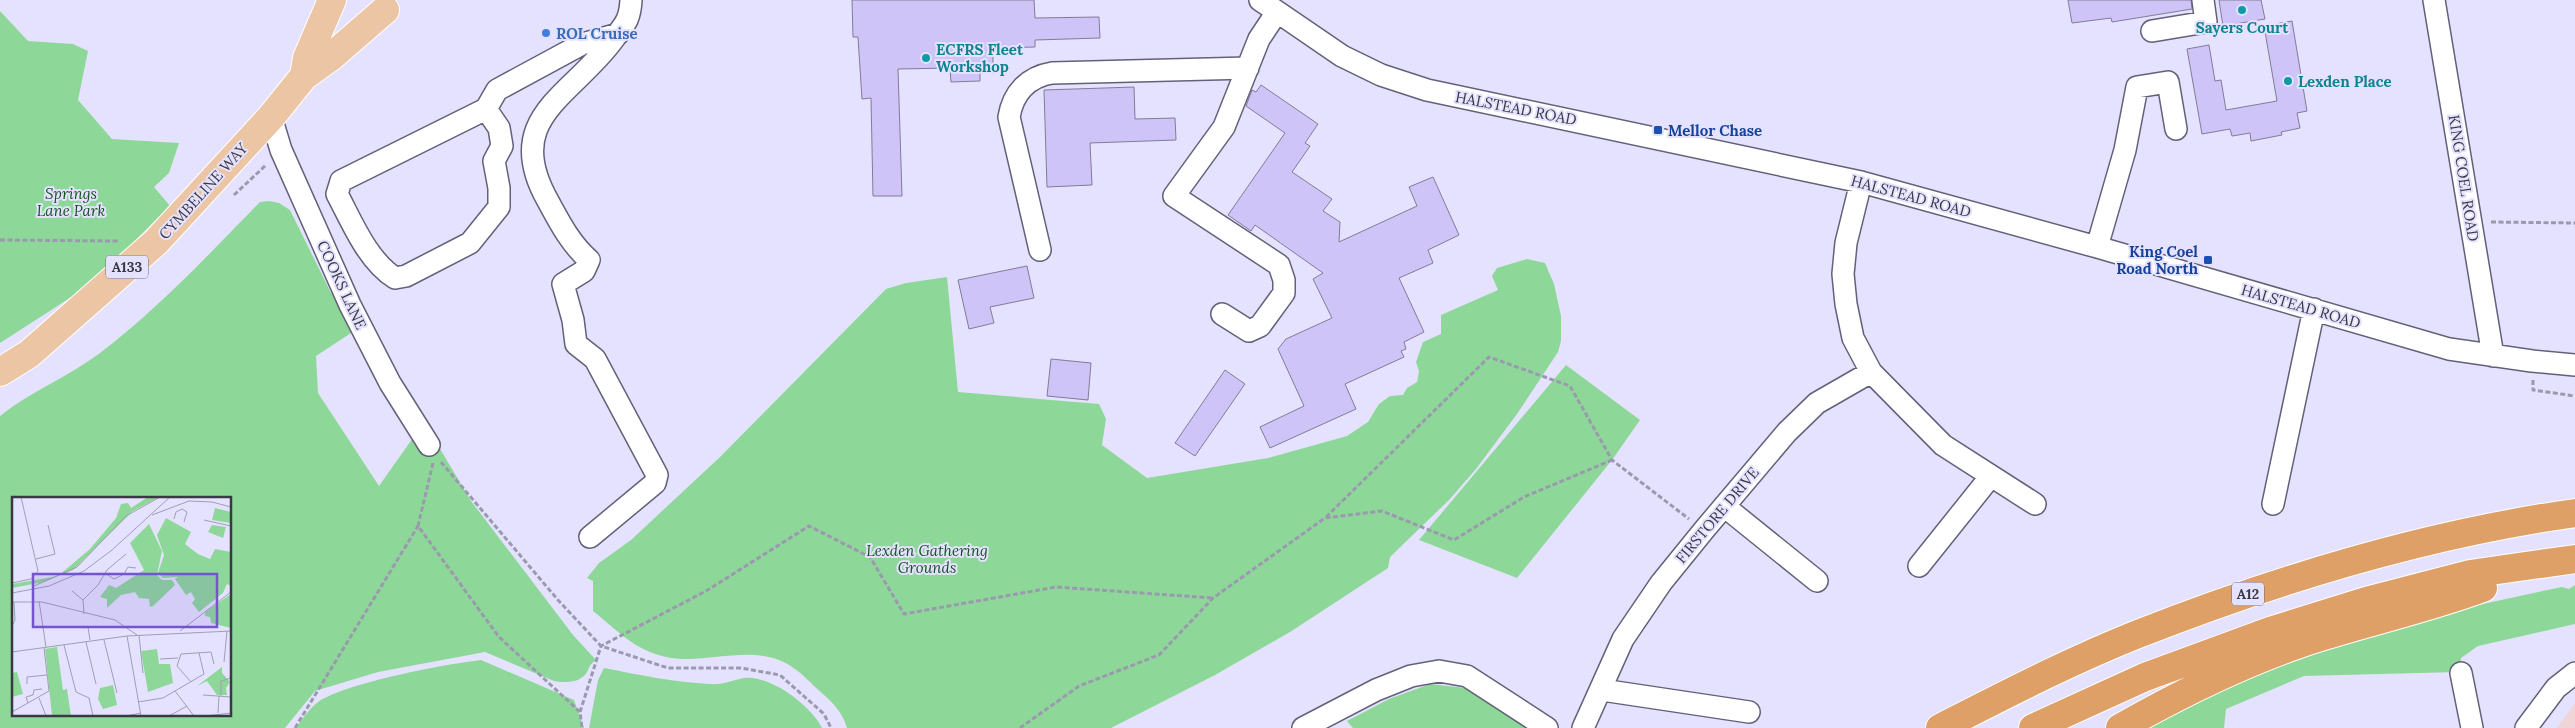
<svg xmlns="http://www.w3.org/2000/svg" width="2575" height="728" font-family="Lora,serif">
<rect width="100%" height="100%" fill="#e5e2ff"/>
<!-- education -->
<path fill="#efd4d8" d="M2575,703V728H2557Z"/>
<!-- green -->
<path fill="#8dd898" fill-rule="evenodd" d="M0,11L28,41L73,44L88,51L78,100L112,139L179,143L169,173L154,187L170,206L90,285L0,343Z
M269,201L279,203L290,210L330,291L354,331L316,356L318,393L379,486L415,435L436,442L471,501L573,635L596,660C590,664 590,666 587,672C581,683 565,683 554,681L485,652L378,672L315,691L285,728H0V416C31,391 68,377 100,353C158,309 209,254 260,202ZM14,498H230V714H14Z
M1527,259L1545,263L1554,284L1561,316V341L1558,352L1517,414L1476,469L1449,500L1390,557L1388,568L1290,632L1215,675L1111,728H847C842,710 829,699 815,687C809,681 802,674 795,669C757,640 708,666 666,657C634,650 617,630 593,611V581L587,578L599,563L631,540L720,457L886,289L906,283L947,277L958,392L1099,404L1106,419L1102,445L1147,478L1268,458L1347,436L1368,422L1379,404L1390,396L1403,395L1407,388L1417,382L1419,371L1416,362L1423,342L1441,334V315L1498,290L1492,276L1497,268Z
M1566,365L1640,420L1612,460L1517,578L1419,540Z
M2575,585V624L2478,646L2461,658L2460,669L2457,672L2304,676L2226,709L2224,728H2130C2196,699 2262,669 2330,646C2405,620 2484,603 2562,587L2569,589Z
M481,660L574,700L584,728H296C303,718 309,709 318,702C345,683 446,664 481,660Z
M604,668C639,675 674,682 710,684C723,685 733,680 744,678C771,675 811,706 822,728H589L598,680Z
M1430,684L1466,688L1526,728H1353L1347,721L1389,699Z"/>
<!-- building -->
<path fill="#cfc4f8" stroke="#817c96" d="M852,0H1034L1035,18L1099,17L1100,38L1035,40V47L993,48V73H980V81L951,82L950,68L898,69L902,196H873L871,98L862,99L858,37H853Z
M2068,0H2191L2192,9L2112,22L2111,18L2072,23Z
M2219,0H2261L2265,19L2223,26Z
M2292,21L2307,111L2297,113L2300,128L2281,132L2282,135L2251,141L2250,133L2232,136L2230,129L2202,134L2187,49L2209,45L2215,81L2221,80L2226,110L2277,101L2264,26Z
M1261,85L1318,124L1305,143L1310,146L1292,172L1332,199L1323,211L1340,222L1339,242L1417,206L1409,187L1433,177L1459,235L1428,250L1433,263L1399,278L1424,332L1404,342L1406,349L1401,351L1404,357L1345,384L1356,409L1270,448L1260,427L1304,406L1278,349L1286,339L1332,318L1313,279L1323,273L1255,225L1251,231L1228,215L1285,133L1246,106L1252,90L1256,92Z
M1134,87L1135,119L1175,118L1176,140L1090,143L1092,185L1047,187L1044,90Z
M1027,266L1034,298L990,307L994,323L969,329L958,280Z
M1051,359L1091,363L1088,400L1047,396Z
M1225,370L1245,384L1195,456L1175,443Z"/>
<g fill="none" stroke-linecap="round" stroke-linejoin="round">
<!-- minor casing -->
<g stroke="#636079" stroke-width="24">
<path id="minor" d="M1260,0L1342,56L1381,75L1427,90L1861,182L2097,247L2449,349L2532,361L2575,365
M2434,0L2493,356
M2152,31L2206,22L2203,0
M486,109L499,128L502,146L494,161L499,188V207L470,243L406,276L395,278C367,260 352,222 337,194L341,181L486,109L497,90L582,44L618,34
M271,117L281,150L350,305L390,383L429,445
M1861,182L1846,243L1843,274L1846,304L1853,338L1871,372L1943,445L2035,504
M2097,247L2125,150L2137,87L2168,82L2176,129
M1040,250L1009,117C1013,93 1028,77 1052,73L1248,68
M1222,314L1249,331L1260,326L1284,293V280L1279,265L1174,196L1224,127L1259,39L1277,12
M2273,504L2314,309
M1724,506L1817,581
M590,537L655,483L657,475L595,359L576,344L573,320L563,284L584,271L589,260C570,243 560,223 548,201C501,118 571,97 613,40C625,24 630,20 631,0
M1919,566L1991,476
M2461,673L2472,728
M1602,690L1749,712
M1303,728L1376,690L1411,676L1439,671L1467,676L1547,728
M1583,728L1623,639L1661,583L1704,530L1787,432L1817,403L1871,372
M2526,728L2556,688L2575,673"/>
</g>
<!-- major casing -->
<g stroke="#fff" stroke-width="30">
<path id="major" d="M304,76L307,58L332,0
M0,372L29,354L156,242L271,117L304,76L332,56L385,10"/>
</g>
<!-- highway casing -->
<g stroke="#fff" stroke-width="30">
<path id="highway" d="M1940,728C2005,695 2070,661 2138,634C2278,579 2426,534 2575,513
M2033,728L2145,677L2273,630L2366,601L2470,574L2575,559
M2120,728C2178,695 2238,665 2302,643C2362,623 2424,610 2483,588"/>
</g>
<!-- path -->
<path stroke="#9b99ae" stroke-width="3" stroke-dasharray="5 2.5" stroke-linecap="butt" d="M234,195L266,165
M2491,222L2575,223
M0,240L119,241
M2533,380V390L2575,396
M441,462L558,600L601,646L668,668H741L780,675L824,714L831,728
M433,463L418,526L499,637L580,712L582,728
M1326,517L1489,357L1570,386L1612,460L1689,519
M580,712L601,646L706,591L809,526L870,557L904,614L1056,587L1213,598
M295,728L418,526
M1020,728L1079,686L1159,655L1213,598L1325,518L1382,511L1454,540L1524,497L1612,460"/>
<!-- minor -->
<use href="#minor" stroke="#fff" stroke-width="21"/>
<!-- major -->
<use href="#major" stroke="#ecc6a4" stroke-width="28"/>
<!-- highway -->
<use href="#highway" stroke="#dfa067" stroke-width="28"/>
</g>
<!-- markers -->
<g fill="#0f9aa8" stroke="#e5e2ff" stroke-width="2">
<circle cx="2242" cy="10" r="5"/>
<circle cx="926" cy="58" r="5"/>
<circle cx="2288" cy="81" r="5"/>
</g>
<circle fill="#3f7fe0" stroke="#e5e2ff" stroke-width="2" cx="546" cy="33" r="5"/>
<g fill="#1a4fb4" stroke="#e5e2ff" stroke-width="2">
<rect x="1653" y="125" width="10" height="10" rx="2.5"/>
<rect x="2203" y="255" width="10" height="10" rx="2.5"/>
</g>
<g text-anchor="middle" dominant-baseline="central" stroke-width="4" stroke-linejoin="round" paint-order="stroke">
<!-- shield labels -->
<g fill="#e5e2ff" stroke="#6d6b7b" stroke-width="1">
<rect x="106" y="255.5" width="42" height="23" rx="4"/>
<rect x="2232" y="582.5" width="32" height="23" rx="4"/>
</g>
<g font-size="14" font-weight="bold" fill="#393843">
<text x="127" y="267">A133</text>
<text x="2248" y="594">A12</text>
</g>
<!-- culture labels -->
<g font-size="15" font-weight="bold" fill="#0d838f" stroke="#e5e2ff" text-anchor="start">
<text x="2242" y="27" text-anchor="middle">Sayers Court</text>
<text x="936" y="49">ECFRS Fleet<tspan x="936" dy="17">Workshop</tspan></text>
<text x="2298" y="81">Lexden Place</text>
</g>
<!-- shop labels -->
<g font-size="15" font-weight="bold" fill="#366cbe" stroke="#e5e2ff" text-anchor="start">
<text x="556" y="33">ROL Cruise</text>
</g>
<!-- street labels -->
<g font-size="15" fill="#393843" stroke="#e5e2ff">
<text transform="translate(1516 108) rotate(11)">HALSTEAD ROAD</text>
<text transform="translate(2464 178) rotate(81)">KING COEL ROAD</text>
<text transform="translate(203 191) rotate(-48)">CYMBELINE WAY</text>
<text transform="translate(1911 196) rotate(15)">HALSTEAD ROAD</text>
<text transform="translate(342 285) rotate(65)">COOKS LANE</text>
<text transform="translate(2301 306) rotate(16)">HALSTEAD ROAD</text>
<text transform="translate(1717 515) rotate(-50)">FIRSTORE DRIVE</text>
</g>
<!-- transit labels -->
<g font-size="15" font-weight="bold" fill="#164399" stroke="#e5e2ff" text-anchor="start">
<text x="1668" y="130">Mellor Chase</text>
<text x="2198" y="251" text-anchor="end">King Coel<tspan x="2198" dy="17">Road North</tspan></text>
</g>
<!-- park labels -->
<g font-size="15" font-style="italic" fill="#174f24" stroke="#e5e2ff">
<text x="71" y="193">Springs<tspan x="71" dy="17">Lane Park</tspan></text>
<text x="927" y="550">Lexden Gathering<tspan x="927" dy="17">Grounds</tspan></text>
</g>
</g>
<!-- overview -->
<g transform="translate(12 497)">
<rect width="219" height="219" fill="#e5e2ff"/>
<path d="M136,0H147L121,14L61,73L32,85L0,91V87L46,79L78,52L104,21L109,7L116,6L119,11ZM203,11L219,15V26L200,23ZM154,21L179,35L173,47L186,57L198,62L203,52L219,55V89L215,87L211,96L187,115L180,106L183,102L179,95L174,98L163,82L166,80L151,81L146,76L152,58L145,38ZM137,27L150,54L145,78L150,83H160L163,88L141,109L138,110L137,102L127,101L123,95L109,98L95,111V102L88,100L97,88L104,91L132,73L118,46ZM200,28L214,30L211,41L196,35ZM219,97V131L199,126L198,120L193,119V115ZM45,150L51,193L55,192L59,219H40L33,152ZM145,152L147,167H158L161,186L136,195L129,154ZM210,170V176L218,185L214,191L215,198H205L195,184L185,189ZM5,175L11,197L0,200V176ZM101,188L105,208L91,212L86,202L88,191Z" fill="#8dd898"/>
<path fill="none" stroke="#a09eb4" stroke-width="1" d="M140,18L177,4L200,5L219,10M162,22L164,15L170,12L175,15L172,25M192,23L219,29M24,62L43,57L36,28M93,76L102,82L112,77L116,70L124,71M0,86L19,82L26,74L9,0M22,89L65,70L114,19L148,0M60,94L71,103L72,117M0,96L37,89L72,74L100,53L158,0M71,103L86,88L95,73L114,57M27,104L34,150M0,105H30L103,123L125,138M0,129L3,123L2,105M71,131L76,130L78,143M168,134L219,95M127,138L131,176M115,139L129,219M92,143L105,196M74,145L84,187M52,148L64,195L77,201L81,219M0,155L115,139L219,134M148,162L166,161M212,165L215,134M179,185L165,169L169,157L199,155L202,167M15,187V180L35,178M163,194L182,219M191,198L219,200M209,199V184L219,181M27,201L34,219M126,205L151,201L192,177L187,156M16,206L14,200L21,198L22,193L30,192M0,215L37,194L32,151M206,216L207,199M114,219L129,216M157,219L175,209M194,219L219,216"/>
<path fill="#7355cf" fill-opacity="0.15" stroke="#7355cf" stroke-width="2.5" d="M21,77H205V130H21Z"/>
<rect width="219" height="219" fill="none" stroke="#393843" stroke-width="2.5"/>
</g>
</svg>
